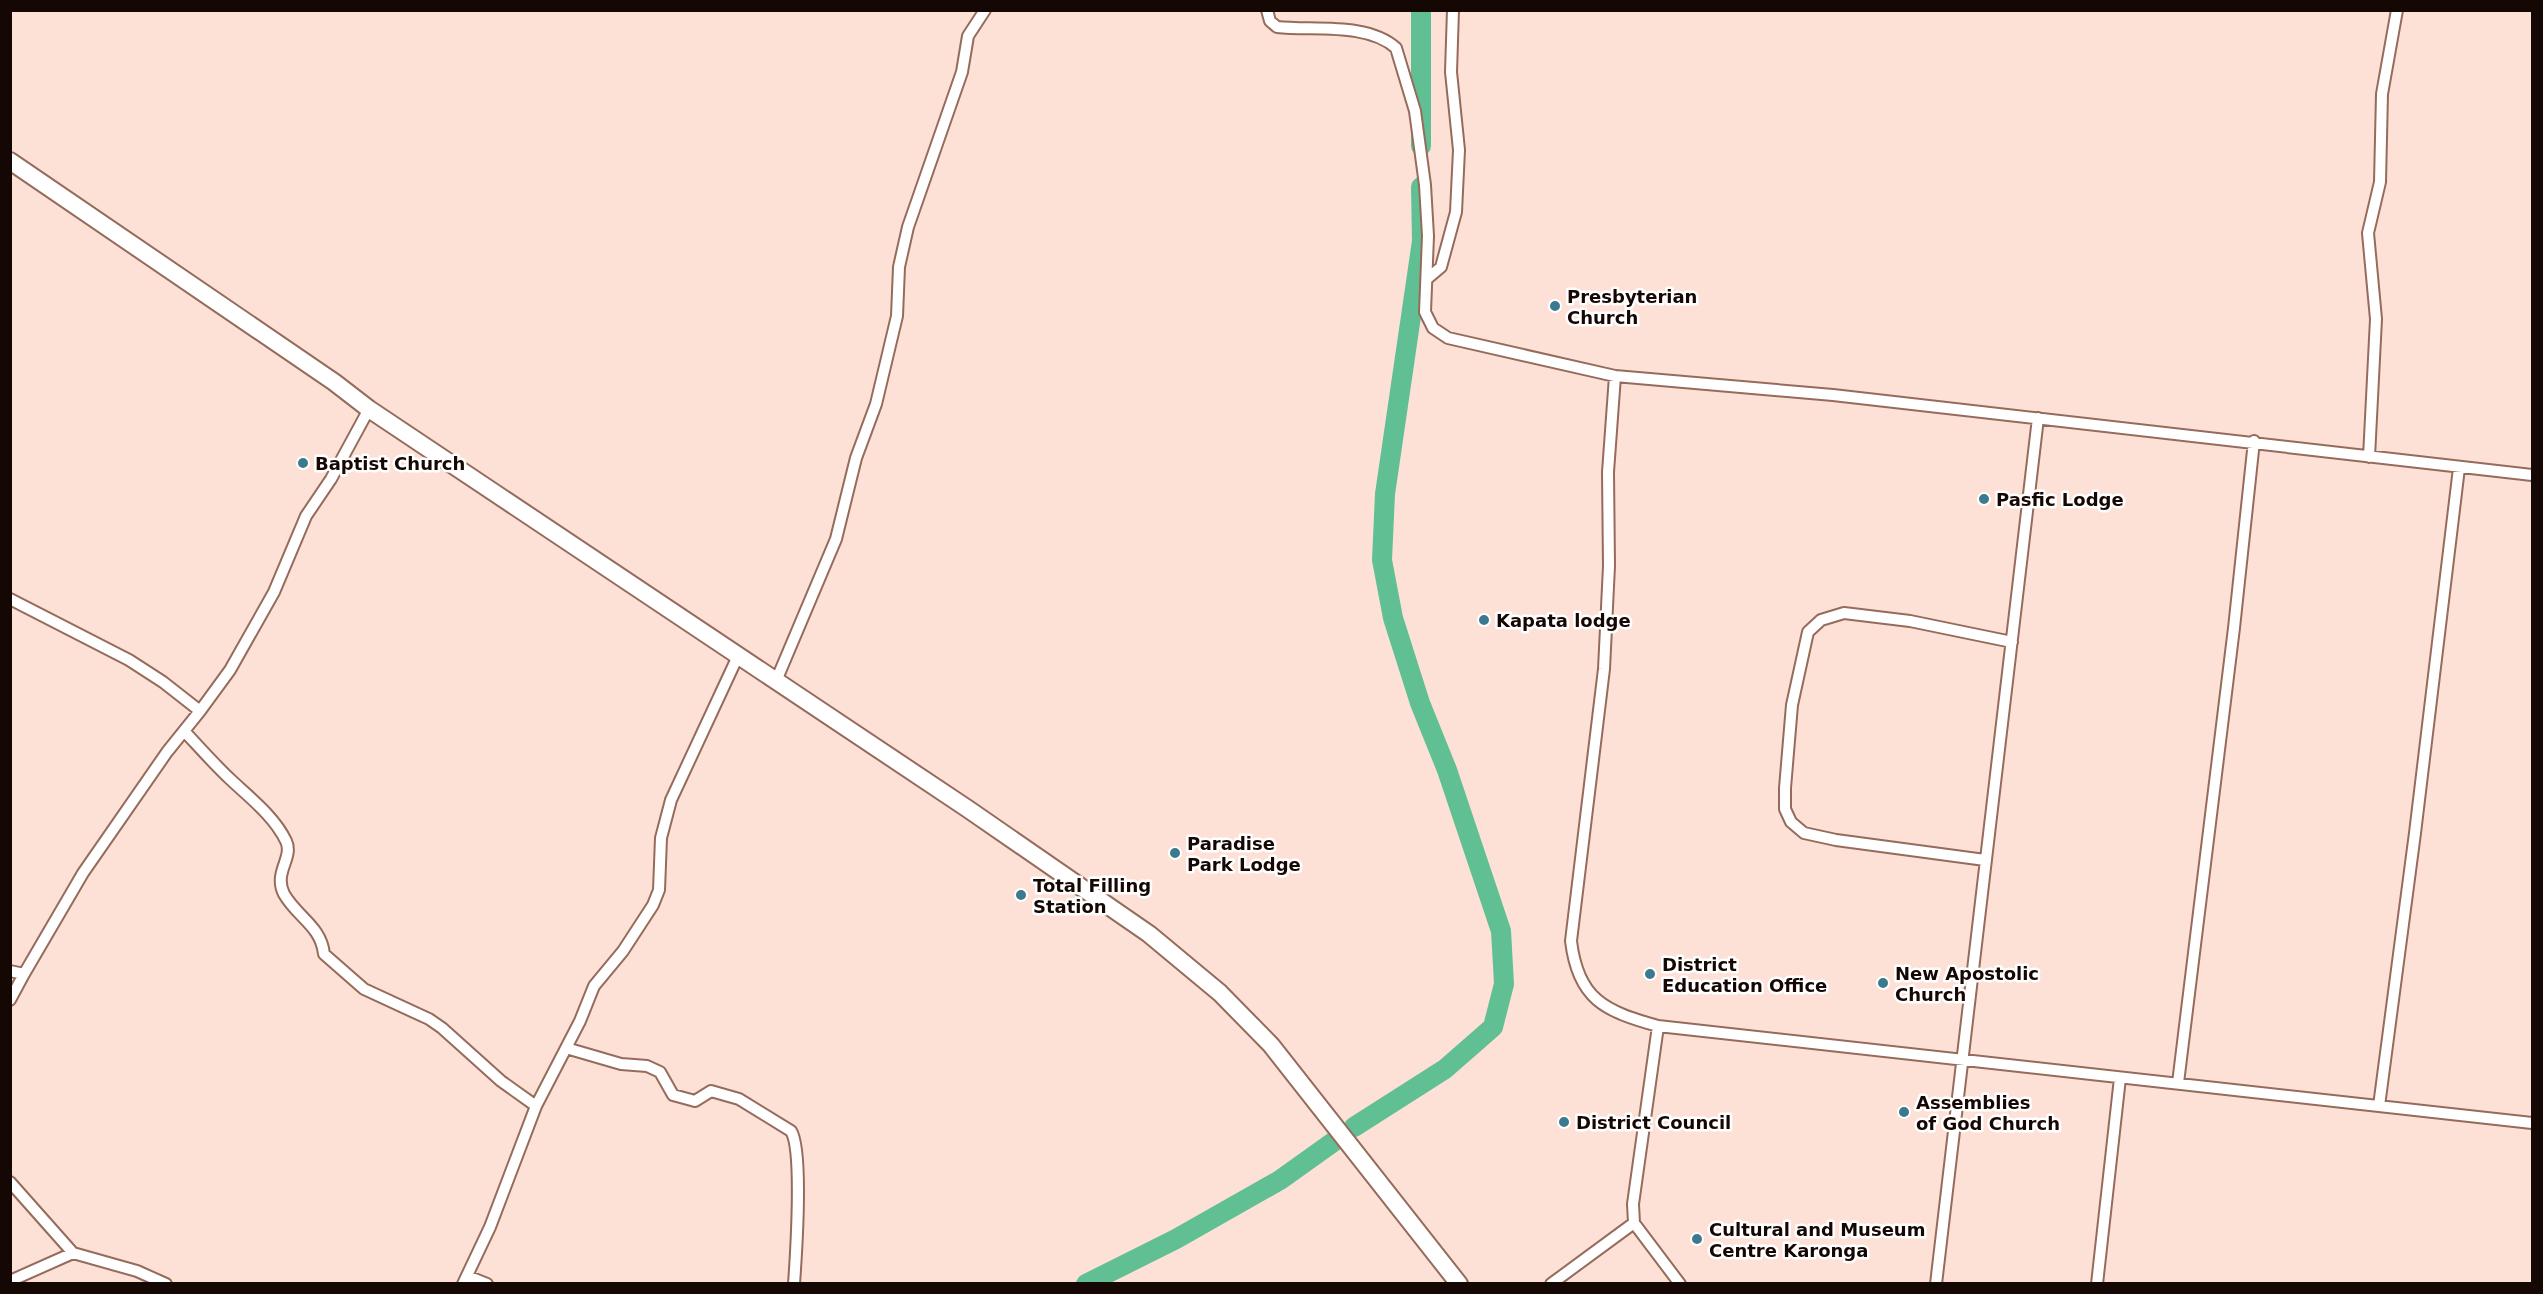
<svg xmlns="http://www.w3.org/2000/svg" width="2543" height="1294" font-family="'DejaVu Sans',sans-serif">
<rect width="100%" height="100%" fill="#fee1d6"/>
<g fill="none" stroke-linecap="round" stroke-linejoin="round">
<!-- river -->
<path stroke="#60c094" stroke-width="20" d="M1421,10V146
M1354,1127L1445,1069L1493,1027L1504,984L1501,931L1447,770L1420,703L1393,618L1382,560L1385,494L1422,241L1421,187
M1086,1284L1176,1239L1280,1180L1336,1140"/>
<!-- minor casing -->
<g stroke="#956b5b" stroke-width="14">
<path id="minor" d="M1267,10L1270,21L1277,27C1313,31 1367,22 1396,48L1415,111L1425,185L1428,236L1425,312L1433,328L1448,338L1615,376L1833,395L2532,475
M1428,278L1441,267L1456,212L1459,150L1451,72L1453,10
M2369,457L2376,319L2368,233L2380,182L2382,94L2397,10
M10,599L129,660L163,682L200,711L167,752L83,873L24,974
M776,681L836,539L856,458L876,404L897,316L899,267L908,227L962,72L968,36L985,10
M200,711L230,670L274,592L306,516L331,479L369,409
M185,732C200,748 214,764 230,779C249,797 274,816 286,841C294,858 273,872 284,894C297,917 321,926 324,954L364,989L429,1019L442,1028L501,1081L536,1106L490,1227L463,1284
M1985,860L1836,840L1804,833L1791,822L1785,809V788L1792,705L1808,632L1821,620L1844,613L1910,621L2012,642
M10,971L24,974L10,1000
M1658,1026L2532,1123
M566,1048L621,1064L647,1066L660,1072L673,1095L695,1101L711,1091L739,1099L791,1131C803,1150 796,1256 794,1284
M2178,1083L2234,628L2254,441
M536,1106L580,1021L594,986L623,951L653,905L659,890L661,838L671,800L738,656
M2379,1106L2415,833L2459,468
M10,1182L73,1253L137,1271L166,1284
M1634,1223L1680,1284
M467,1276L487,1284
M10,1281L73,1253
M1551,1284L1634,1223L1633,1204L1658,1026C1604,1011 1578,999 1571,941L1604,669L1609,566L1608,472L1615,376
M1936,1284L2038,418
M2097,1284L2120,1078"/>
</g>
<!-- highway casing -->
<g stroke="#956b5b" stroke-width="20">
<path id="highway" d="M10,161L334,382L369,409L968,809L1149,934L1220,993L1271,1045L1459,1284"/>
</g>
<!-- minor -->
<use href="#minor" stroke="#fff" stroke-width="10"/>
<!-- highway -->
<use href="#highway" stroke="#fff" stroke-width="16"/>
</g>
<!-- markers -->
<g fill="#3b7a8e" stroke="#fff" stroke-width="2">
<circle cx="1555" cy="306" r="6"/>
<circle cx="303" cy="463" r="6"/>
<circle cx="1984" cy="499" r="6"/>
<circle cx="1484" cy="620" r="6"/>
<circle cx="1175" cy="853" r="6"/>
<circle cx="1021" cy="895" r="6"/>
<circle cx="1650" cy="974" r="6"/>
<circle cx="1883" cy="983" r="6"/>
<circle cx="1904" cy="1112" r="6"/>
<circle cx="1564" cy="1122" r="6"/>
<circle cx="1697" cy="1239" r="6"/>
</g>
<g text-anchor="middle" dominant-baseline="central" stroke-width="5" stroke-linejoin="round" paint-order="stroke">
<!-- poi labels -->
<g font-size="18" font-weight="bold" fill="#150703" stroke="#fff" text-anchor="start">
<text x="1567" y="296">Presbyterian<tspan x="1567" dy="21">Church</tspan></text>
<text x="315" y="463">Baptist Church</text>
<text x="1996" y="499">Pasfic Lodge</text>
<text x="1496" y="620">Kapata lodge</text>
<text x="1187" y="843">Paradise<tspan x="1187" dy="21">Park Lodge</tspan></text>
<text x="1033" y="885">Total Filling<tspan x="1033" dy="21">Station</tspan></text>
<text x="1662" y="964">District<tspan x="1662" dy="21">Education Office</tspan></text>
<text x="1895" y="973">New Apostolic<tspan x="1895" dy="21">Church</tspan></text>
<text x="1916" y="1102">Assemblies<tspan x="1916" dy="21">of God Church</tspan></text>
<text x="1576" y="1122">District Council</text>
<text x="1709" y="1229">Cultural and Museum<tspan x="1709" dy="21">Centre Karonga</tspan></text>
</g>
</g>
<!-- border -->
<rect width="2543" height="1294" fill="none" stroke="#150703" stroke-width="24"/>
</svg>
